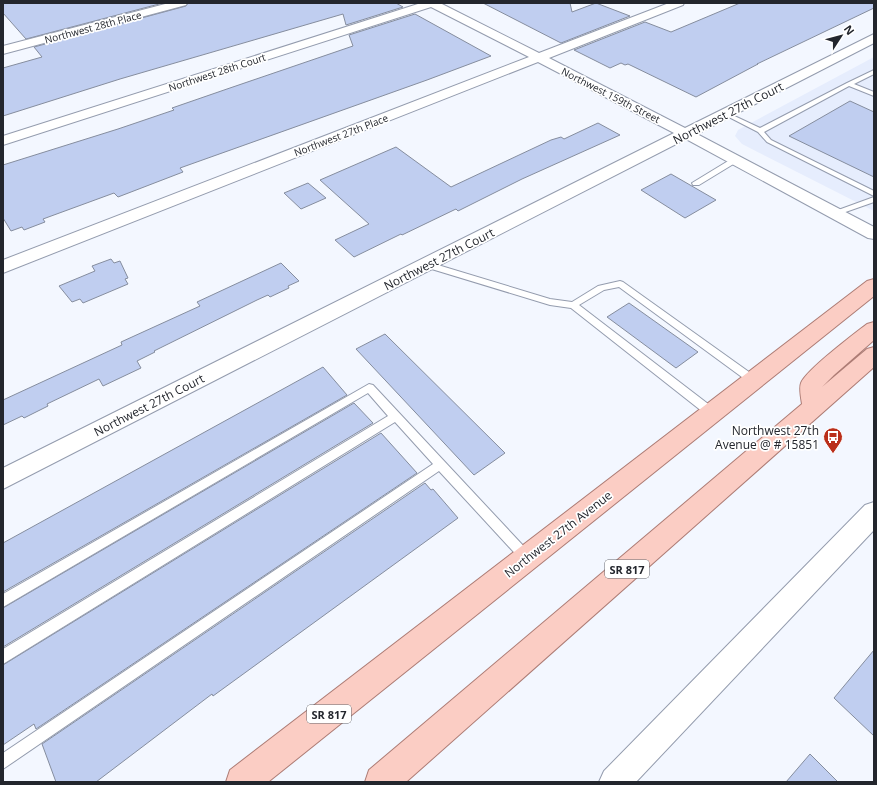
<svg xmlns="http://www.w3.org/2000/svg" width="877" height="785" font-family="'Open Sans',sans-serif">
<rect width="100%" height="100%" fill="#f3f7ff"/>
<!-- built -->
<path fill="#e6edfd" d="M874,57V211L742,144L735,136L738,130Z"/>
<!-- building -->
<path fill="#c0cef0" stroke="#858d9e" d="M3,3H163L26,39L3,13Z
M188,3H396L403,7L346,25L343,14L120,79L3,116V68L42,57L34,47L186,6Z
M483,3H570L572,12L596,3L630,16L561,43Z
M740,3H874V8L757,64H758L696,97L628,64L625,65L621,63L610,68L574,50L645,22L671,32Z
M415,14L491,56L427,80L180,168L183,172L118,197L114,193L43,219L45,222L24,230L22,227L11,231L3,218V165L118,129L174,110L172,108L227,89L353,46L349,35Z
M850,101L874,112V177L789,136Z
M598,123L620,135L522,179L458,211L456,209L402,235L401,234L354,257L335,240L369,224L320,180L396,147L451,187L551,140L561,137L564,139Z
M671,174L716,200L685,218L641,190Z
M308,183L326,198L301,209L284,193Z
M111,259L114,263L120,261L128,278L125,279L128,284L83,303L80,299L72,302L59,286L95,271L92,266Z
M281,263L299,281L288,286L289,288L270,297L268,295L257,300L154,351L155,352L137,361L141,368L103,386L99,379L47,404L48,406L24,418L22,416L3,425V400L122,345L121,342L200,306L197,302Z
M629,303L698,352L676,368L607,317Z
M385,334L505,453L474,475L356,349Z
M323,367L347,395L3,592V543Z
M354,403L373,423L3,647V608Z
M381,433L417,473L36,729L34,724L3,745V665Z
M425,483L431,490L433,489L458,518L213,696L212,694L96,782H56L42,744Z
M874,650V736L834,698Z
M810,754L838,782H786Z"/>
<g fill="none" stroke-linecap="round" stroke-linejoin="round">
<!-- lane casing -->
<g stroke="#949cae" stroke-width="2">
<path id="lane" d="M874,70V74L854,84L874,92V96L849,86L764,132L771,140L874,191V196L767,142L758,132L723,114L728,113L760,128L847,83Z
M733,158H739L740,160L699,185H693L692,183Z
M874,197V202L837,215H831L830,213Z
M428,262L550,299L572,302L598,286L620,281L623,282L756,377L758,380L756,383H750L619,287L604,290L579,305L716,410L717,413L716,416L712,417L708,416L571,308L550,305L425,267L424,265Z
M369,384L373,385L531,554L533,558L531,562L527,564L523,562L439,471L3,769V753L433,464L395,422L3,664V649L388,416L368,393L3,607V594Z"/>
</g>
<!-- street casing -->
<g stroke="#949cae" stroke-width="2">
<path id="street" d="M169,3H187L186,5L3,54V46Z
M421,3H440L539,53L669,3H684L683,5L549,58L685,128L874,34V43L697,134L874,227V239L868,238L686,139L3,489V468L674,133L538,62L3,273V260L529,57L431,7L3,145V136Z
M874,502V530L636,782H599L604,771L865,505Z"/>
</g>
<!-- primary casing -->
<g stroke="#ad7c75" stroke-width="2">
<path id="primary" d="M874,279V296L268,782H226L230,770L867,281Z
M874,322V340L834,375L822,387L867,349L874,347V367L406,782H365L369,770L802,404C801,398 799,388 801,383C806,370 854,334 867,324Z"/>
</g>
<!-- lane -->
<use href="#lane" fill="#fff" fill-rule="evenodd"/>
<!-- street -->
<use href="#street" fill="#fff" fill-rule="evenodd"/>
<!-- primary -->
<use href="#primary" fill="#fbcdc4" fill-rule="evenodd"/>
</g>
<!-- icons -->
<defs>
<g id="bus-pin" transform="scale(1)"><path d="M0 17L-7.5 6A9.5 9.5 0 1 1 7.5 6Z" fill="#ba2e1a" stroke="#fff"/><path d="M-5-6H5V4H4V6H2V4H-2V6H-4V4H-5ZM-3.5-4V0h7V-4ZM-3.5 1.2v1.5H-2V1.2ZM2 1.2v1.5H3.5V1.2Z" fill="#fff"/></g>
</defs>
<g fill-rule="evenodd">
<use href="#bus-pin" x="833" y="437"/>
</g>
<g text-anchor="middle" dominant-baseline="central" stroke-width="3.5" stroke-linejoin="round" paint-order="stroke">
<!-- far-street labels -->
<g font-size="10" fill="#23262d" stroke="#fff">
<text transform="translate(93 27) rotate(-15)">Northwest 28th Place</text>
<text transform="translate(217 72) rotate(-18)">Northwest 28th Court</text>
<text transform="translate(611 95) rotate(27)">Northwest 159th Street</text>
<text transform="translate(341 135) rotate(-21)">Northwest 27th Place</text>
</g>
<!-- shield labels -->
<g fill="#fff" stroke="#65676c" stroke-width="1">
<rect x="605" y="560" width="44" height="18" rx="3"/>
<rect x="307" y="705" width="44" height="18" rx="3"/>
</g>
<g font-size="11" font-weight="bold" fill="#23262d">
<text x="627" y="569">SR 817</text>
<text x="329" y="714">SR 817</text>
</g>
<!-- street labels -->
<g font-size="12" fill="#23262d" stroke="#fff">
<text transform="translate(728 113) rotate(-27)">Northwest 27th Court</text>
<text transform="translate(439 259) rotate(-27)">Northwest 27th Court</text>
<text transform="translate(149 405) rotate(-27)">Northwest 27th Court</text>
<text transform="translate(558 534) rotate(-38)">Northwest 27th Avenue</text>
</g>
<!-- poi labels -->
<g font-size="12" fill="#23262d" stroke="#fff" text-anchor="end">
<text x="819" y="430">Northwest 27th<tspan x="819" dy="14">Avenue @ # 15851</tspan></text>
</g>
</g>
<!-- border -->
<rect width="877" height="785" fill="none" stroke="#23262d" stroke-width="8"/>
<!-- north arrow -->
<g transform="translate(841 36) rotate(54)" stroke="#ffffff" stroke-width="3" paint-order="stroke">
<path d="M0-3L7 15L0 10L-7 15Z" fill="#23262d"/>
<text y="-6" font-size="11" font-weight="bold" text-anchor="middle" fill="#23262d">N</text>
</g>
</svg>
